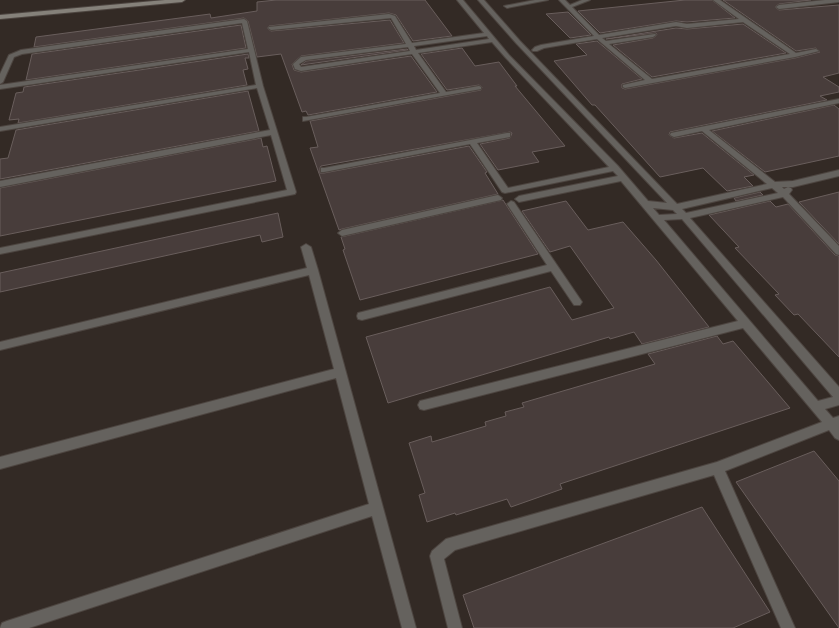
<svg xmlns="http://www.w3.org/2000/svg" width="839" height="628" font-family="'Noto Sans',sans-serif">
<rect width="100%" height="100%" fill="#332a25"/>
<!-- building -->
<path fill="#483d3b" stroke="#695e5c" d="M276,0H425L452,36L413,41L396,15L389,13L269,26L267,28L271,31L390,20L404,43L301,56L292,64L294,70L301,72L411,56L437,92L308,115L306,111L302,112L281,54L257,57L248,21L244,18L34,47L36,37L210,14L211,18L257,11V2Z
M685,0H712L735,18L687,22L676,21L600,33L578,11Z
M723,0H811L779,4L775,7L779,10L839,5V73L823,77L839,87V92L820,96L827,100L670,132L669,135L674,138L702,133L754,175L744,177L753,186L727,191L703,168L660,177L595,105H592L554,61L587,55L576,44L597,41L642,79L622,84V88L625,89L795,58L820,52L816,48L796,51Z
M568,12L591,35L570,38L546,14Z
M743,24L786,53L652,77L613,45L653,38L657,35L656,33L606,39L676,28L687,29Z
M241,25L246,48L26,80L32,54Z
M462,48L475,66L499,62L517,86H515L565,146L532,152L539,162L498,170L480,144L510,138L512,133L510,132L321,166L320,168V173H324L469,146L487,172L485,173L498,194L342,229L339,230L310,148L318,147L310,121L481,90L482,87L479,85L447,90L421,54Z
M407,49L408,50L301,65L306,61Z
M248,54L249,58H245L248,69L243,70L247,85L18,123L19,119L9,120L16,93L23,92L24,87Z
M248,91L259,131L0,179V159L8,158L16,130Z
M834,105L839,109V156L765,172L712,131Z
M261,138L263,147L267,146L276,181L0,236V188Z
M760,192L763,195L736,201L734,198Z
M839,192V244L799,202Z
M503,200L538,254L360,300L343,250L345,249L341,237Z
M566,201L588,230L623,222L656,260L709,327L642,344L634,332L610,339L609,337L388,403L366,337L550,287L572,320L614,308L570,246L550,252L522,211Z
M770,201L776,207L788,204L835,255L839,256V357L798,314L794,315L775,295L779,294L735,248L739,247L709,215Z
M278,213L283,237L262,242L260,235L0,292V273Z
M717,336L723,344L733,341L790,408L560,484L562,489L511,507L507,499L456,515L455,513L427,522L419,495L425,493L409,443L431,436L432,442L486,426L485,422L506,416L505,412L524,407L522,403L655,364L648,354Z
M814,451L839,481V628L736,482Z
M702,507L770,612L733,628H474L463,595Z"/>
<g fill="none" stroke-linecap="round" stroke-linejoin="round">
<!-- street casing -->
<g stroke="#4d4540" stroke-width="2">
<path id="street" d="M457,0H463L509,55L618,166L648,201L667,203L516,43L478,0H484L520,41L677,204L767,184L702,131L674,137L670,135L671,133L839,99V103L709,130L775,182L793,181L839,170V176L793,187H782L784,189L788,187L791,188L792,190L789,194L839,246V255L836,254L783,197L690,218L839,387V405L825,409L833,418L839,416V440L835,438L829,430L725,471L795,628H781L714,475L455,550L444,559L462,628H448L430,556L432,551L446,539L717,462L822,422L743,328L424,410L420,409L418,405L420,401L424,400L738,321L621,181L519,202L515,199L519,196L618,176L613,171L505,193L502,192L470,144L324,172H321V168H324L507,133H510V137L477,143L508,188L609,167L505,57L492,42L418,53L446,92L479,86L481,87V89L303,121V117H306L440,93L412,54L301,71L295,69L293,64L301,57L406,44L391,18L271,30L268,28L269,27L389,14L395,16L412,43L484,33ZM487,36L489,39L416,50L414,46ZM408,47L410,51L301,67L299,64L306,60ZM772,188L778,193L686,213L682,209ZM653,208L673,210L677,214L659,215ZM682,219L833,397L818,401L664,220Z
M535,0H548L507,8L504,6Z
M559,0H565L570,5L582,0H590L572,7L599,35L676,22L687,24L739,19L713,0H720L796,53L816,49L819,51L795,57L625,88L623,87V85L645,80L597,39L544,48L537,51H533L532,50L535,47L541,45L594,36ZM743,22L790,54L652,79L609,44L653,37L656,35L655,34L606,41L602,38L676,26L687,28Z
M825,0H839V2L779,9L776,7L779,5Z
M244,19L247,21L263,86L296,192L295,194L0,254V248L287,190L271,135L0,187V181L270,130L257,88L0,131V127L256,85L249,52L0,89V85L248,49L242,23L22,54L14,57L3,82L0,84V74L9,55L21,50Z
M498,195L502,198L501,200L342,236L338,233L342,230Z
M511,201L514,202L580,299L582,302L580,305H574L551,271L362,320L358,319L357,316L358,313L362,312L547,265L507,204Z
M306,244L311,247L318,270L416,628H402L372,516L29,628H0L2,623L7,621L369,504L336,378L0,469V457L334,369L309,275L0,350V342L307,268L301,247Z"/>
</g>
<!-- secondary casing -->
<g stroke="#4d4540" stroke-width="2">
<path id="secondary" d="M165,0H185L182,2L0,19V15Z"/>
</g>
<!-- street -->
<use href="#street" fill="#65625e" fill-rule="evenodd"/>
<!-- secondary -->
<use href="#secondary" fill="#85817a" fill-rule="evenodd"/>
</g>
</svg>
